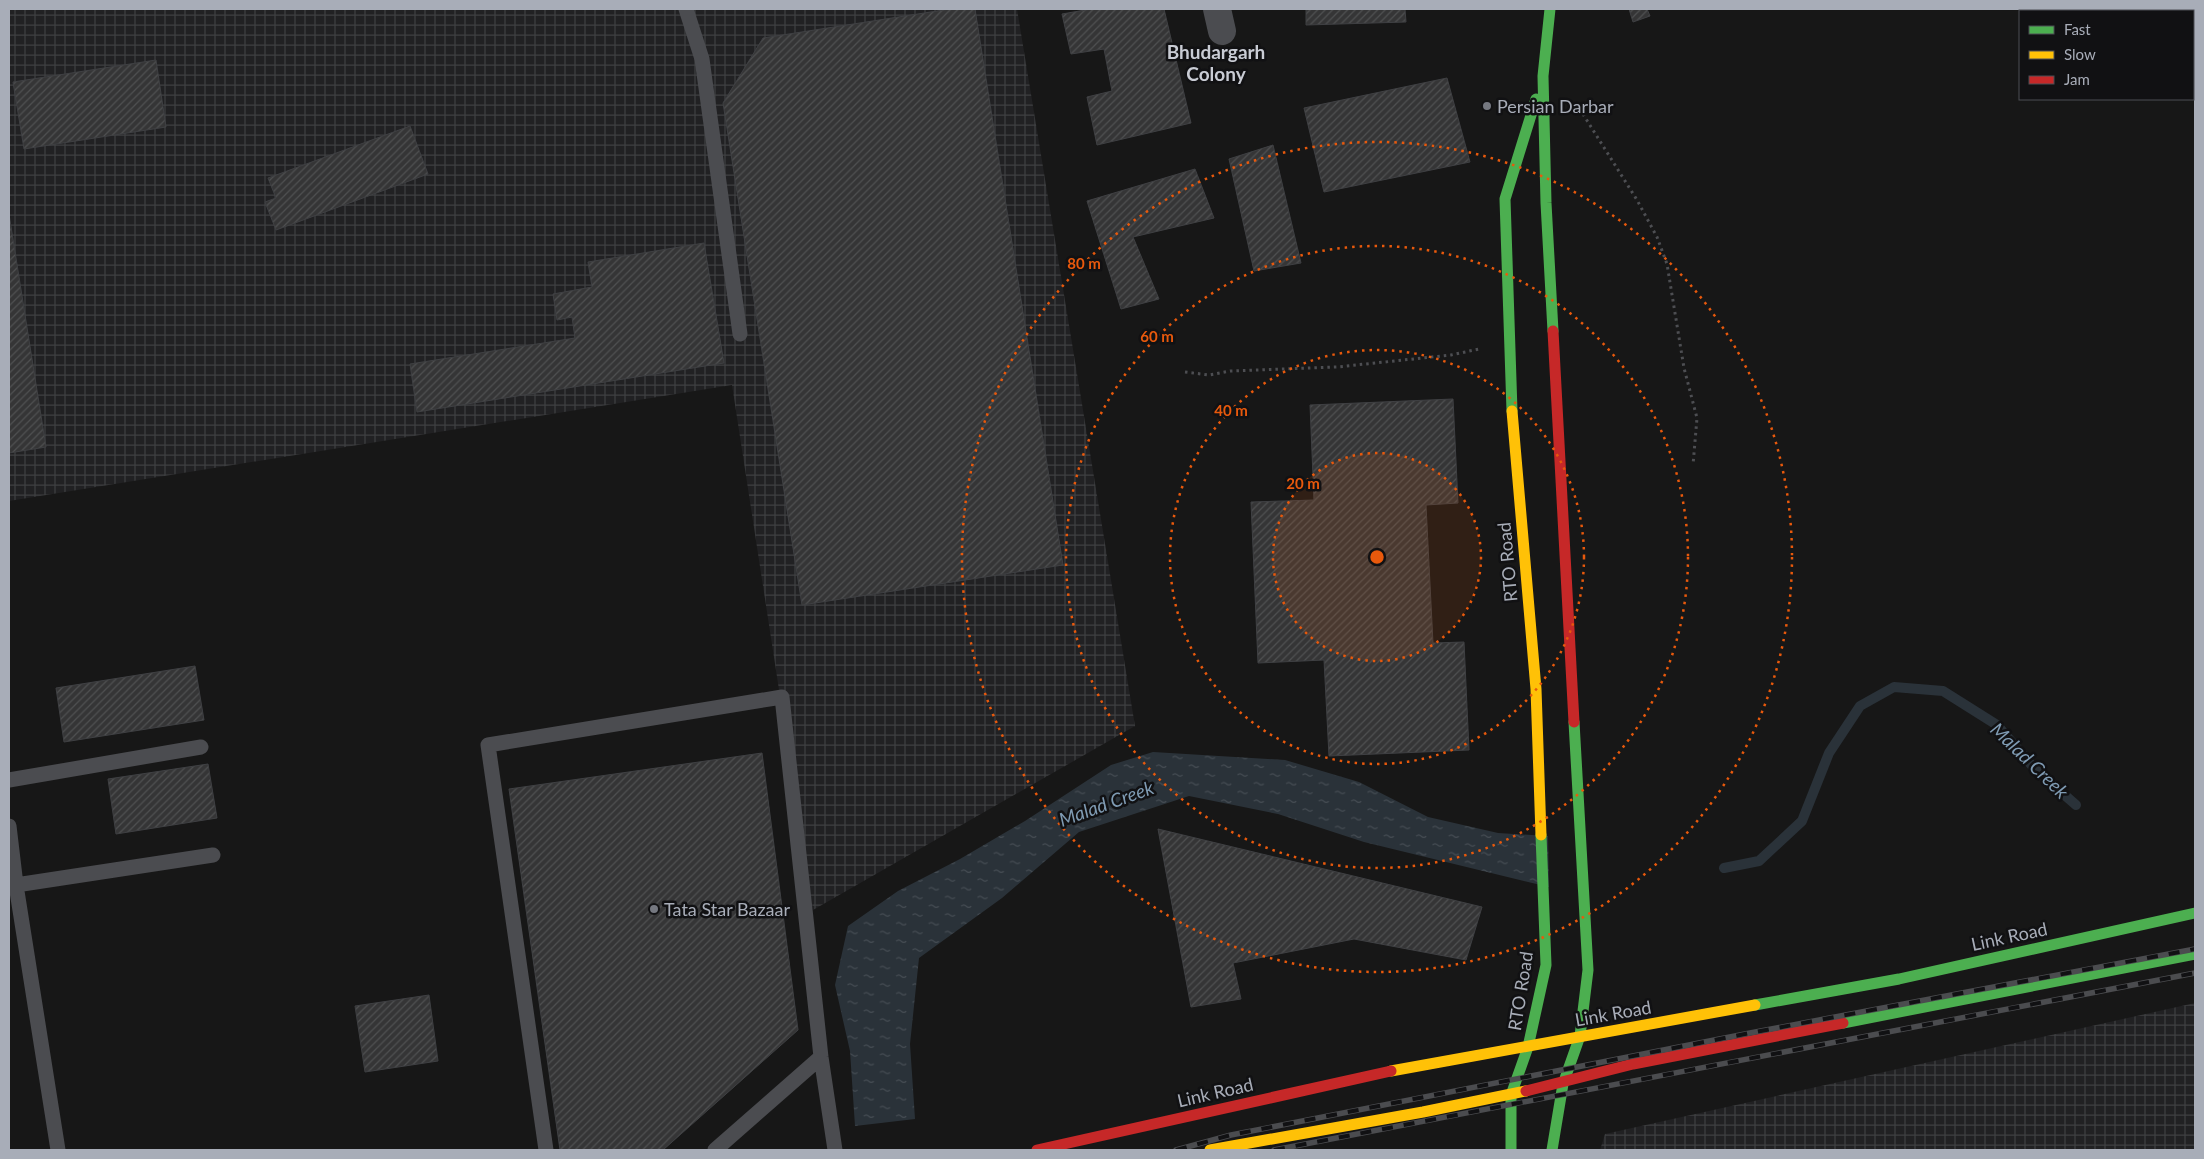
<svg xmlns="http://www.w3.org/2000/svg" width="2204" height="1159" font-family="Lato,sans-serif">
<defs>
<pattern id="industrial-grid" width="8" height="8" patternUnits="userSpaceOnUse" patternTransform="scale(1.25)"><rect width="8" height="8" fill="#212123"/><path d="M0 4h8M4 0v8" fill="none" stroke="#3e3f41"/></pattern>
<pattern id="water-ripples" width="26" height="14" patternUnits="userSpaceOnUse" patternTransform="scale(1.25)"><rect width="26" height="14" fill="#2a3239"/><path d="M2 4q2-2 4 0t4 0M15 11q2-2 4 0t4 0" fill="none" stroke="#464d54"/></pattern>
<pattern id="building-hatch" width="6" height="6" patternUnits="userSpaceOnUse" patternTransform="scale(1.25)"><rect width="6" height="6" fill="#353536"/><path d="M-1 1l2-2M0 6l6-6M5 7l2-2" fill="none" stroke="#4f5051"/></pattern>
</defs>
<rect width="100%" height="100%" fill="#171717"/>
<!-- industrial -->
<path fill="url(#industrial-grid)" d="M9,9H1017L1135,726L813,910L732,385L9,501Z
M2195,1003V1150H1600L1605,1134Z"/>
<!-- water -->
<path fill="url(#water-ripples)" d="M1153,752L1285,760L1359,782L1428,817L1498,833L1548,836L1549,887L1364,842L1278,814L1189,796L1079,832L1002,898L919,958L910,1044L915,1119L855,1126L850,1051L835,985L848,926L898,891L960,859L1025,821L1111,765Z"/>
<g fill="none" stroke-linecap="round" stroke-linejoin="round">
<!-- stream -->
<path stroke="#2a3239" stroke-width="10" d="M1724,868L1759,861L1802,821L1829,753L1860,706L1894,687L1943,691L1997,725L2034,768L2076,805"/>
</g>
<!-- building -->
<path fill="url(#building-hatch)" stroke="#3f4043" d="M950,9H975L1063,565L802,605L723,103L763,38Z
M1091,9H1164L1191,123L1097,145L1087,97L1112,91L1104,49L1071,54L1062,14Z
M1306,9H1405L1406,22L1306,25Z
M1629,9H1647L1650,16L1633,22Z
M156,60L166,127L24,149L13,82Z
M1447,78L1470,162L1324,192L1304,108Z
M410,126L428,174L276,230L265,202L276,198L268,178Z
M1273,145L1301,263L1254,271L1229,159Z
M1195,169L1214,218L1133,237L1159,299L1121,309L1087,201Z
M9,214L46,447L9,453Z
M704,243L724,363L417,412L410,364L575,338L572,317L557,320L553,294L592,287L588,262Z
M1453,399L1458,503L1426,505L1433,643L1464,642L1469,750L1329,756L1324,660L1258,663L1251,502L1314,500L1310,405Z
M195,666L204,720L64,742L56,688Z
M762,753L798,1030L663,1150H560L509,789Z
M208,764L217,818L116,834L108,779Z
M1158,829L1482,907L1466,960L1354,939L1233,963L1241,999L1191,1007Z
M429,995L438,1061L365,1072L355,1006Z"/>
<g fill="none" stroke-linecap="round" stroke-linejoin="round">
<!-- path -->
<path stroke="#4d4e52" stroke-width="3" stroke-dasharray="2.5 4" stroke-linecap="butt" d="M1576,103L1637,200L1657,237L1667,264L1684,368L1697,418L1693,465
M1185,372L1209,375L1230,371L1337,367L1451,355L1479,349"/>
<!-- lane -->
<path stroke="#4b4c50" stroke-width="15" d="M686,9L702,59L740,334
M9,780L201,747
M9,826L16,885L213,855
M9,886L16,885L58,1150
M546,1150L488,745L782,697L821,1057L835,1150
M715,1150L821,1057"/>
<!-- street -->
<path stroke="#4b4c50" stroke-width="28" d="M1217,9L1222,31"/>
<!-- fast -->
<path stroke="#4caf50" stroke-width="11" d="M1550,9L1543,76L1546,203L1553,331
M1512,411L1505,199L1536,99
M1755,1005L1899,979L2195,913
M1843,1023L2195,954
M1511,1150V1095L1528,1047L1546,965L1541,835
M1552,1150L1563,1084L1580,1036L1588,970L1574,722"/>
<!-- slow -->
<path stroke="#ffc107" stroke-width="11" d="M1512,411L1536,689L1541,835
M1391,1071L1755,1005
M1210,1150L1423,1112L1526,1091"/>
<!-- jam -->
<path stroke="#c62828" stroke-width="11" d="M1553,331L1574,722
M1526,1091L1633,1064L1843,1023
M1037,1150L1391,1071"/>
<!-- rail casing -->
<g stroke="#4b4c4f" stroke-width="5.5">
<path id="rail" d="M1176,1150L1231,1135L1750,1033L2195,949
M1274,1150L2195,973"/>
</g>
<!-- rail -->
<use href="#rail" stroke="#111113" stroke-width="4" stroke-dasharray="11" stroke-linecap="butt"/>
</g>
<!-- distance rings -->
<circle cx="1377" cy="557" r="104" fill="#e8590c" fill-opacity=".12"/>
<g fill="none" stroke="#e8590c" stroke-width="2.5" stroke-dasharray="2.5 5">
<circle cx="1377" cy="557" r="104"/>
<circle cx="1377" cy="557" r="207"/>
<circle cx="1377" cy="557" r="311"/>
<circle cx="1377" cy="557" r="415"/>
</g>
<!-- markers -->
<g fill="#757880" stroke="#111113" stroke-width="2">
<circle cx="1487" cy="106" r="5"/>
<circle cx="654" cy="909" r="5"/>
</g>
<g text-anchor="middle" dominant-baseline="central" stroke-width="5" stroke-linejoin="round" paint-order="stroke">
<!-- poi labels -->
<g font-size="18" fill="#a8adb8" stroke="#111113" text-anchor="start">
<text x="1497" y="106">Persian Darbar</text>
<text x="664" y="909">Tata Star Bazaar</text>
</g>
<!-- street labels -->
<g font-size="18" fill="#a8adb8" stroke="#111113">
<text transform="translate(1507 562) rotate(-95)">RTO Road</text>
<text transform="translate(2009 936) rotate(-12)">Link Road</text>
<text transform="translate(1520 991) rotate(-81)">RTO Road</text>
<text transform="translate(1613 1013) rotate(-10)">Link Road</text>
<text transform="translate(1215 1092) rotate(-13)">Link Road</text>
</g>
<!-- neighbourhood labels -->
<g font-size="19" font-weight="bold" fill="#c9ccd4" stroke="#111113">
<text x="1216" y="51">Bhudargarh<tspan x="1216" dy="22">Colony</tspan></text>
</g>
<!-- water labels -->
<g font-size="19" font-style="italic" fill="#7f9bb3" stroke="#111113">
<text transform="translate(2030 760) rotate(44)">Malad Creek</text>
<text transform="translate(1106 803) rotate(-20)">Malad Creek</text>
</g>
</g>
<circle cx="1377" cy="557" r="8" fill="#e8590c" stroke="#111113" stroke-width="2.5"/>
<g font-size="15" text-anchor="middle" font-weight="bold" fill="#e8590c" stroke="#111113" stroke-width="5" stroke-linejoin="round" paint-order="stroke">
<text x="1084" y="269">80 m</text>
<text x="1157" y="342">60 m</text>
<text x="1231" y="416">40 m</text>
<text x="1303" y="489">20 m</text>
</g>
<!-- border -->
<rect width="2204" height="1159" fill="none" stroke="#a8adb8" stroke-width="20"/>
<!-- legend -->
<rect x="2019" y="10" width="175" height="90" fill="#111113" stroke="#4d4f55"/>
<rect x="2029" y="26" width="25" height="8" fill="#4caf50" stroke="#4d4f55"/>
<text x="2064" y="35" font-size="15" fill="#a8adb8">Fast</text>
<rect x="2029" y="51" width="25" height="8" fill="#ffc107" stroke="#4d4f55"/>
<text x="2064" y="60" font-size="15" fill="#a8adb8">Slow</text>
<rect x="2029" y="76" width="25" height="8" fill="#c62828" stroke="#4d4f55"/>
<text x="2064" y="85" font-size="15" fill="#a8adb8">Jam</text>
</svg>
